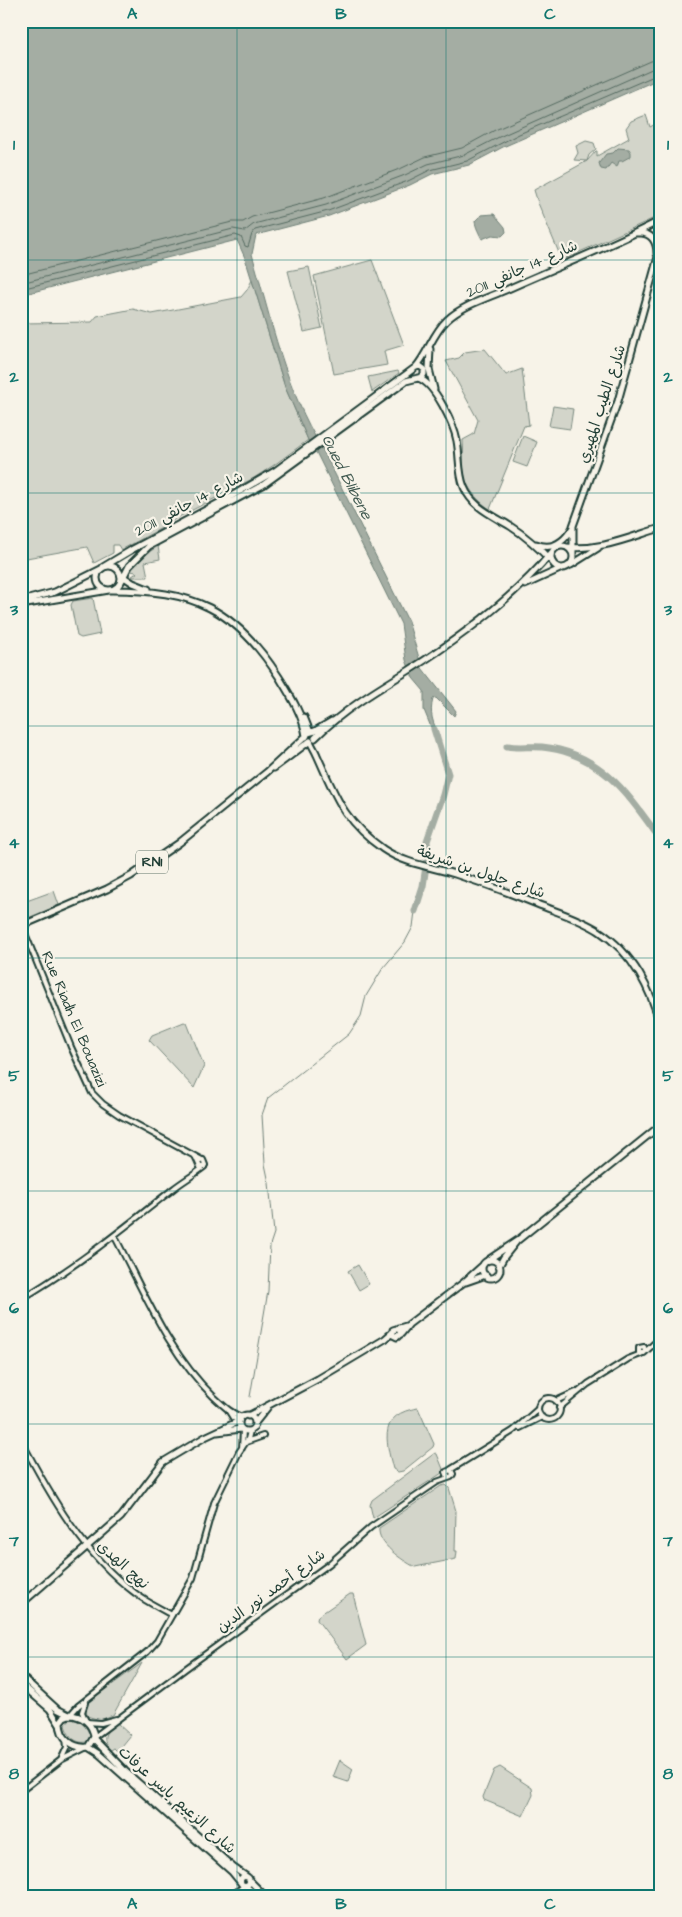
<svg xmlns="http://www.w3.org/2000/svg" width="682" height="1917" font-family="'Architects Daughter','Playpen Sans Arabic',sans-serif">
<rect width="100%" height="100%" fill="#f7f3e8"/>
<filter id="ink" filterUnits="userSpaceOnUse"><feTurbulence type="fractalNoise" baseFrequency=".02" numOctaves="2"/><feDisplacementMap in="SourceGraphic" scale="10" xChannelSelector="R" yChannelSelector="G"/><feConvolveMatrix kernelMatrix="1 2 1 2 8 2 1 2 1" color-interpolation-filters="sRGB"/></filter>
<g filter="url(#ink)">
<!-- green -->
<path fill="#d3d5ca" stroke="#79897f" d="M646,115L650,127L661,121V215L562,260L538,203L534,190L587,161L574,160L578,153L576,146L586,141L594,143L596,149L589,155L587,161L596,151H597V156L629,138L626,128L631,121Z
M372,260L404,345L384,351L387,365L334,374L314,276Z
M309,267L322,328L304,332L288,271Z
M252,280L285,387L308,440L274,465L254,478L175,519L169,524L121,550L118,545H113V553L94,563L87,547L21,559V323L92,322L97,316L133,309L152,314L241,297L247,290Z
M485,349L506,375L522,369L529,425L524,426L490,509C476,500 464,485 463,468C463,459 464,449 463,440L474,434L478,420L446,361L459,358L465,352Z
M398,371L399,373L372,392L368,377Z
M553,406L573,409L570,429L549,426Z
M523,436L537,442L527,467L513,462Z
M158,546L160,559L145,562L148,577H133L132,576L137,573L136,572L131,571C136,560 148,553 158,546Z
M93,598L100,634L81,638L77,636L71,605L73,601Z
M54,891L59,905L21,921V903Z
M184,1022L187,1023L204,1066L194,1088L149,1040L152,1035Z
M358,1265L369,1284L359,1290L348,1271Z
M418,1408L434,1444L433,1447L403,1471L398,1472L393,1469C385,1439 379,1414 418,1408Z
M435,1453L437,1454L443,1469L442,1473L373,1518L370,1505L372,1500Z
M446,1485L449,1488L456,1511L455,1551H457L456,1559L415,1567C402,1560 377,1544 379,1528L441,1486Z
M350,1594H353L366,1645L347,1659L317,1620L318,1616Z
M142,1663L113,1715L100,1720L87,1716L85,1709L88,1702Z
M70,1719C80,1720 87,1726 90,1736L89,1741C77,1746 68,1736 65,1725Z
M117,1723L130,1735L117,1751L114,1748L111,1750C99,1739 106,1730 117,1723Z
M340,1760L353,1769L348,1782L333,1777Z
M500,1767L532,1788L533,1795L523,1816L484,1800L483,1797L494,1770Z"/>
<!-- water -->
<path fill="#a4ada3" stroke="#6f8077" d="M21,21H661V78L503,147L469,165L432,174L410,185L329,216L256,235L252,254C271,320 286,390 322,448L408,621L422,668L456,711L454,716L436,698L433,699C429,714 433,722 439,736L435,737L424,710V691L413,678L406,660L401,624L316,452L308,440L285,387L245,258L237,240L21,295Z
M618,148L629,149L631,152V156L622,161H619L617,167L611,163L606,170L601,169L599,163L606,154L613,153Z
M494,214L505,227L506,232L502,236L492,235L482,239C480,235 475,226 475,221L481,215Z"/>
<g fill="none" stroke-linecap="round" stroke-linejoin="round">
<!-- shore -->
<path stroke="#546a60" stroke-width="1" d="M21,275L232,222H243L252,217L324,198L402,168L425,157L462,148L495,130L651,61L661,59
M21,283L233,229L245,231L254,224L326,205L405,175L428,164L464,155L499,137L654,68L661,67
M21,289L235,235L241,237L245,246L248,247L252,234L255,230L328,211L408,181L430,170L467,161L519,134L661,73"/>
<!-- stream -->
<path stroke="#6f8077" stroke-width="1" d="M250,1397L268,1291L270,1245L274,1233L269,1183L265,1164L262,1115L268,1098L349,1034L361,1016L366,996L383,968L405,942L413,927L415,911"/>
<!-- river -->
<path stroke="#a4ada3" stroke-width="7" d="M507,746C519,748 530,746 542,747C602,753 629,796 661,840
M415,911L423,886L428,853L427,841L443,795L448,774L434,729"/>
<!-- minor casing -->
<g stroke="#1f3d34" stroke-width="8">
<path id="minor" d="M22,926L71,1047L92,1093L103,1104L119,1115L202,1160
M196,1158L200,1167H203L205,1165L203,1160L198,1162
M115,1237C144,1292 168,1353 214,1397C223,1405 230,1413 242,1417
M21,1299C76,1267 124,1228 173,1189C183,1181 194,1175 204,1167
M645,1351L644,1347L639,1348V1353H644L659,1339
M538 1409a11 11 0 1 1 22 0a11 11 0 1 1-22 0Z
M556,1401L576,1392
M559,1408L588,1384L628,1359L641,1354
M228,1410L233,1418L240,1420
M520,1428L542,1417
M21,1440C50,1496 84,1555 135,1593C146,1602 160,1608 172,1615
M246,1442L263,1436
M242,1448L243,1430
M450,1470L513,1431L538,1409
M70,1715L78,1706L147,1652L157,1641L193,1578L214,1503L239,1452L248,1439L250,1431
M85,1719L82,1712L85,1703
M87,1722L101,1723L116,1719
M94,1737L185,1669L329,1564L371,1527L437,1482L451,1477L453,1474L451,1470L446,1472L448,1477
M61,1760L67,1747L66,1739
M21,1791L61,1760L85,1748
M231,1896L244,1886"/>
</g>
<!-- major casing -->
<g stroke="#1f3d34" stroke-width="9">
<path id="major" d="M638,233C652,232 657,242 657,254
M430,349L429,369L434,389
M418,378C435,383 454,425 457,441C460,457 458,472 464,487C472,507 492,515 510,526C526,536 540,549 553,563
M536,544C553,551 565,541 573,527
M551 557a11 11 0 1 1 22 0a11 11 0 1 1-22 0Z
M567,547C600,551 630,537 661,528
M573,555V526L618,401L661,246
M571,565L598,548
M97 578a12 12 0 1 1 24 0a12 12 0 1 1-24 0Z
M103,567L133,549L228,498L275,471L416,367C428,353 433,333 447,320C463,305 488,298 508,289C559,266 612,246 661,220
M121,575L133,583L148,589
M121,582L129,566L149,546L263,485L406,381L422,377L424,374V369L420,366L416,367
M525,585L560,569
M21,601L55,592L101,569
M21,605L109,590
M304,717L310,732
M306,737L308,733L315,731L332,721
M315,738C342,711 375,691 408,671C460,638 513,599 552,552
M310,741C312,746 315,750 317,755C336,797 343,821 383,849C403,863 431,867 455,874C483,883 510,893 537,904C557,912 581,919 599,931C633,953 652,991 661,1028
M274,768L310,741
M21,926L107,889L131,876L179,843L267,772L306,736C303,715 290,695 279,677C235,608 192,590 112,590
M488,1260L518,1240L661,1125
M482 1269a9 9 0 1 1 18 0a9 9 0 1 1-18 0Z
M499,1266L504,1257L516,1242
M466,1282L486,1275
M398,1328L401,1333L397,1337L393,1335V1330L406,1326
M401,1334L409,1324L463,1283L483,1265
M239 1423a8 8 0 1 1 16 0a8 8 0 1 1-16 0Z
M248,1416L318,1379L385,1339L393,1332
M255,1423L267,1408
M217,1432L241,1429
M21,1604L121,1517L163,1462L205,1437L239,1421
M21,1676L57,1709L69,1715
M21,1684L50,1709L60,1725
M69,1715C82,1715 93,1724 94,1737L88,1747C73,1749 60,1738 60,1722L64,1717Z
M94,1739L125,1771L234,1868L247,1877
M88,1747L99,1754L232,1872L241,1883
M240.5 1881a4.5 4.5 0 1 1 9 0a4.5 4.5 0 1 1-9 0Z
M250,1881L265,1896
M245,1886L258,1896"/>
</g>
<!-- minor -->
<use href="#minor" stroke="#f7f3e8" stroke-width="4"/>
<!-- major -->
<use href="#major" stroke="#f7f3e8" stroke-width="5"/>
</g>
</g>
<!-- grid -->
<path fill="none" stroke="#0f766e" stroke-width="1" stroke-opacity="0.55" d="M237,21V1896M446,21V1896M21,260H661M21,493H661M21,726H661M21,958H661M21,1191H661M21,1424H661M21,1657H661"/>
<g text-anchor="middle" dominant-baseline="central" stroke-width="4.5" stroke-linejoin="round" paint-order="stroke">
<!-- shield labels -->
<rect fill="#f7f3e8" stroke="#60746a" stroke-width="1" x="136" y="850.5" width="32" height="23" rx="4"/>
<g font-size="14" font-weight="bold" fill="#1f3d34">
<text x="152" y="862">RN1</text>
</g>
<!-- street labels -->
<g font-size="15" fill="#1f3d34" stroke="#f7f3e8">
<text transform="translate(522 269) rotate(-24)">شارع 14 جانفي 2011</text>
<text transform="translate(602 404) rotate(-72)">شارع الطيب المهيري</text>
<text transform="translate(189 504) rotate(-28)">شارع 14 جانفي 2011</text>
<text transform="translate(481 872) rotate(19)">شارع جلول بن شريفة</text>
<text transform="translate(74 1019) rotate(67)">Rue Riadh El Bouazizi</text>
<text transform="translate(123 1565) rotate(42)">نهج الهدى</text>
<text transform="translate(271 1591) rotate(-36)">شارع أحمد نور الدين</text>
<text transform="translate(177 1800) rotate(42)">شارع الزعيم ياسر عرفات</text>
</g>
<!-- water labels -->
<g font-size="16" font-style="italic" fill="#405950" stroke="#f7f3e8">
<text transform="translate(347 477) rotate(63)">Oued Blibene</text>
</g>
</g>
<!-- margin -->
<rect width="682" height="1917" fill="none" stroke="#f7f3e8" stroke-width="55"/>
<rect x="28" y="28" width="626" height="1862" fill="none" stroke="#0f766e" stroke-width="2"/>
<g font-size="16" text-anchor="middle" font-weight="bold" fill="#0f766e">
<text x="132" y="19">A</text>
<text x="341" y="19">B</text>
<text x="550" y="19">C</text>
<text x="14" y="150">1</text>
<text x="668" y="150">1</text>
<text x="14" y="382">2</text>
<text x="668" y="382">2</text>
<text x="14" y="615">3</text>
<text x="668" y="615">3</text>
<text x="14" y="848">4</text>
<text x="668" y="848">4</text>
<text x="14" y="1081">5</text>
<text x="668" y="1081">5</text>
<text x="14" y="1313">6</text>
<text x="668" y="1313">6</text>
<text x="14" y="1546">7</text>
<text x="668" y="1546">7</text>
<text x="14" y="1779">8</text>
<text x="668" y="1779">8</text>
<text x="132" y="1909">A</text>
<text x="341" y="1909">B</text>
<text x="550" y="1909">C</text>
</g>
</svg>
